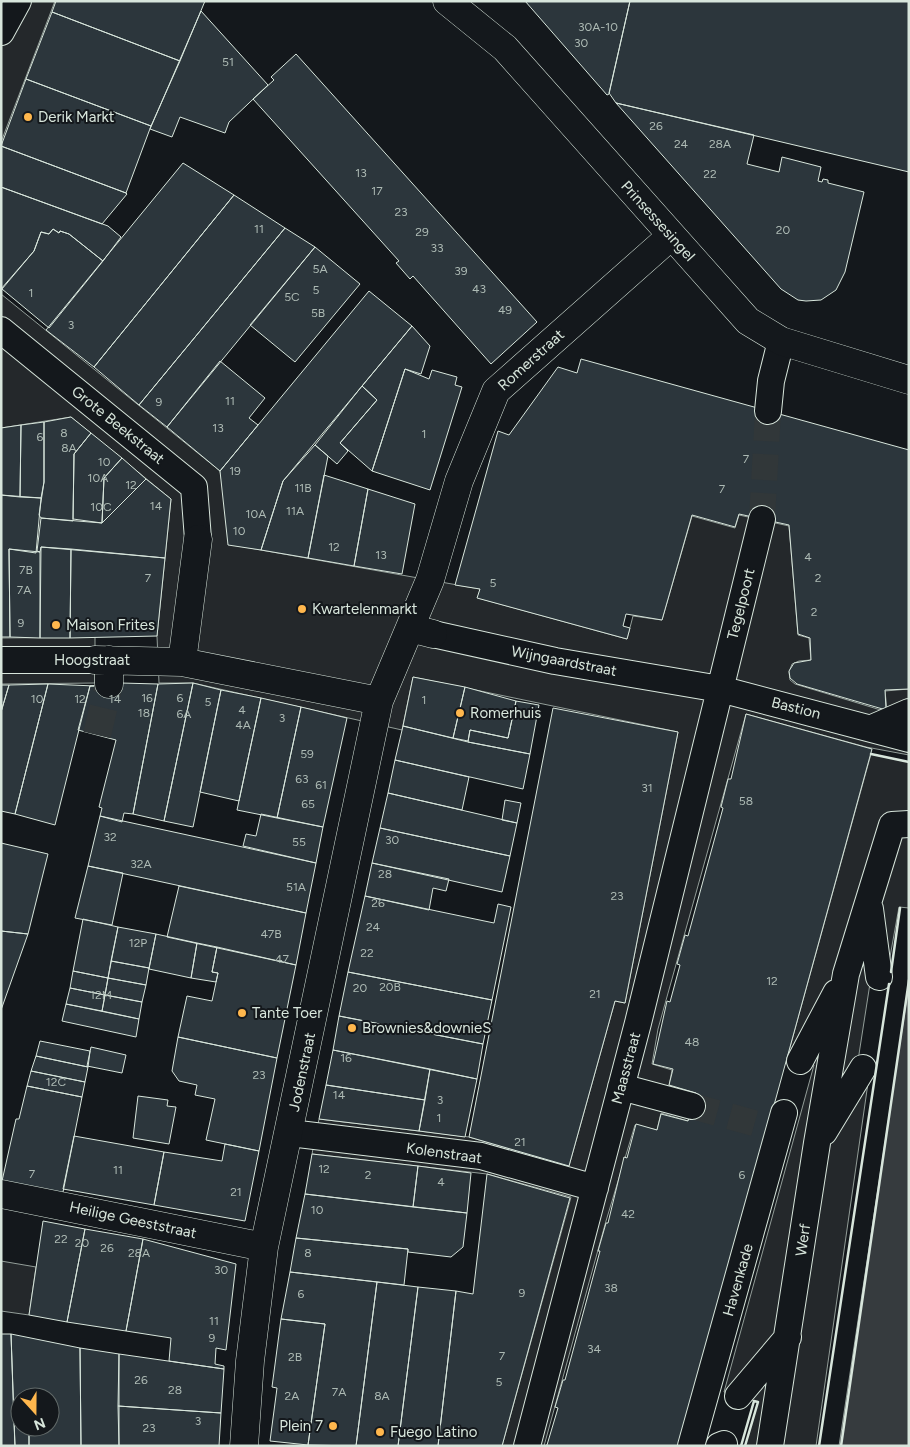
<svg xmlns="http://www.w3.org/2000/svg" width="910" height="1447" font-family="Figtree,sans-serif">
<rect width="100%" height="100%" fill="#14181c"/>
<!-- parking -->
<path fill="#24282b" stroke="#939e99" d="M1,1H55L1,142Z
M1,294L220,471L233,545L480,589L478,598L627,639L633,616L662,620L692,516L735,528L739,515L789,526L798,635L809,638L811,660L799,661L792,664L789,672L790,680L795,684L884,711L887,710L885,691L909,689V755L866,747L746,714L658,1029L652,1064L672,1070L669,1086L696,1093L688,1121L661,1113L657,1130L635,1125L606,1221L544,1446H502L571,1197L487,1174L312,1154L319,1119L469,1137L569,1166L615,1001L625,1003L678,732L413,677L402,730L193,683H159L157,636L171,499L71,417L1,428Z
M95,637V683L1,684V638Z
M871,754L909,762V908L899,907L886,979L871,977L857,1067L870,1069L816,1446H745L758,1402L724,1392L814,1065L787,1058Z
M1,1261L36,1267L29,1315L1,1311Z"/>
<!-- water -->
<path fill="#363b3e" stroke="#939e99" d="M909,984V1446H839Z"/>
<!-- building -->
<path fill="#2c363c" stroke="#d8e6dc" d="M56,1H205L180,61L52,12Z
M525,1H630L609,94L607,95Z
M630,1H909V172L616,103L609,93Z
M201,11L268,85L229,122L225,133L180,117L172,137L150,129Z
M52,12L180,61L151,126L26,79Z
M296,54L537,322L491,364L413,276L410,279L396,263L399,261L253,99L274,80L271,77Z
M26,79L151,126L126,193L1,146Z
M616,103L754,135L747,164L779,172L782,157L821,167L818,181L822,182L823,179L828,180V183L864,192L845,272L836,290L821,300L806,301L798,300L781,289Z
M1,146L126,193L127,194L102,224L1,187Z
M183,163L234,195L94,367L46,330Z
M1,187L108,226L121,237L103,261L69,234L60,231L59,233L53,229L49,234L41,232L34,251L1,289Z
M234,195L285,228L139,405L94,367Z
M285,228L315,247L167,427L139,405Z
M53,229L59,233L60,231L69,234L103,261L49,328L2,289L34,251L41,232L49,234Z
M315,247L360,284L295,362L250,325Z
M369,291L412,326L283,481L261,550L228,545L220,471Z
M412,326L430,346L421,374L405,369L372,471L340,443L377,400L362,386Z
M581,359L909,450V689L885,690L886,710L797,684L790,678L789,671L794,663L811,660L810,638L798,634L789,525L739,514L735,527L692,515L662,620L626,614L623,626L630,628L627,639L477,598L480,589L455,585L498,431L509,435L558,367L577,373Z
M220,361L265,398L249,418L258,425L220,471L167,427Z
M405,369L429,379L432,370L457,377L455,385L462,387L430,490L372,471Z
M362,386L377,400L340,443L348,451L337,464L315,445Z
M71,417L91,433L74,454L73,521L41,518L39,515L44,482V422Z
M44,422V482L41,498L20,497L21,425Z
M21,425L20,497L1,495V428Z
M91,433L122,458L104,478L102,523L73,519L74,454Z
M315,445L328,456L308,558L261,550L283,481Z
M122,458L146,479L102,523L104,478Z
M324,475L368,489L354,566L308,558Z
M146,479L171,499L165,558L41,547L40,552L37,551L41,518L102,523Z
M368,489L415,504L402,574L354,566Z
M1,495L41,498L36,553L9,549L10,637H1Z
M41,547L71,549L70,638H40Z
M9,549L40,552V638L10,637Z
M71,549L165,558L157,636L70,638Z
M413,677L465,687L453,738L403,726Z
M121,683L158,684L133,814L124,813L122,822L100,816L102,808L99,807L116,740L78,730L90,686Z
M193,683L164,821L133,814L158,684Z
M193,683L221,690L193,827L164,821Z
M48,684L15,814L1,811V712L9,685Z
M48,684L95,686H90L55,825L15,814Z
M1,685H9L1,712Z
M465,687L516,701L508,738L470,730L468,741L453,738Z
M221,690L261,698L239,801L200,792Z
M261,698L301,707L277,818L237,810Z
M516,701L539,705L530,754L468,742L470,730L508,738Z
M301,707L347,718L323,827L277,818Z
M553,708L678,732L625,1003L615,1001L569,1166L469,1137Z
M746,714L872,749L768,1127L679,1446H544L547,1445L558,1408L555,1407L563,1380H565L600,1251H598L606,1223H608L624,1157L627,1158L636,1124L657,1130L661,1114L688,1121L696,1093L669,1085L673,1069L653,1064L667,1001L670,1002L680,965L677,964L685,935L688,936L723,808L721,807L728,779H731Z
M403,726L468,742L530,754L523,789L395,760Z
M395,760L469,777L462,810L388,793Z
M388,793L517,823L510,856L380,828Z
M505,800L521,803L517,823L502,820Z
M261,814L323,827L316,863L243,846L246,834L256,836Z
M100,816L316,863L306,913L88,866Z
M380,828L510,856L502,892L372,863Z
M1,843L48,854L28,934L1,931Z
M372,863L449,879L446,891L433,888L429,910L365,896Z
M88,866L123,873L112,925L75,918Z
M179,886L306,913L296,965L167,937Z
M365,896L494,923L498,904L511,907L492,1000L348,972Z
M83,919L118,927L108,978L73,971Z
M118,927L156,934L149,968L111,961Z
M1,931L28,934L1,1010Z
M156,934L197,943L191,978L149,969Z
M197,943L217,947L212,972L218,973L216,982L191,978Z
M217,947L296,965L277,1058L178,1037L187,996L212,1001L218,973L212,972Z
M111,961L149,968L146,985L108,978Z
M73,971L108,978L105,995L70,988Z
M348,972L492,1000L483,1044L339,1016Z
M108,978L146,985L142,1002L105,995Z
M70,988L105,995L102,1011L66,1004Z
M105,995L142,1002L139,1019L102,1011Z
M66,1004L139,1019L136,1037L62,1021Z
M339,1016L483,1044L477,1079L333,1050Z
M178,1037L277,1058L259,1151L206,1140L215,1099L195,1095L197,1085L179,1081L172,1071Z
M40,1041L90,1051L88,1067L36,1056Z
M91,1047L126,1055L122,1073L87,1066Z
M333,1050L430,1069L425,1100L326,1085Z
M36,1056L88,1067L85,1082L31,1071Z
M430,1069L477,1079L465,1137L419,1131Z
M31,1071L85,1082L82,1097L27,1086Z
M326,1085L425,1100L419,1131L319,1119Z
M27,1086L82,1097L62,1197L2,1181L16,1119H19Z
M138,1096L168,1100L167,1106L176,1107L169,1144L133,1138Z
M74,1136L164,1152L154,1205L63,1189Z
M225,1144L259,1151L245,1221L154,1205L164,1152L222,1161Z
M312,1154L418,1166L413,1207L305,1194Z
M418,1166L471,1173L467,1213L413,1207Z
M487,1174L570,1198L502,1446H438L456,1291L473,1294Z
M305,1194L467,1213L463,1247L451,1257L408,1252V1249L296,1238Z
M43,1221L85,1229L67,1322L29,1315Z
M85,1229L143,1239L126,1331L67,1322Z
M296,1238L408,1249L404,1285L290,1272Z
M143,1239L236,1264L226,1350L216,1348L215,1364L224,1366V1369L169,1361L171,1338L126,1331Z
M290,1272L377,1282L356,1446L308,1445L325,1324L281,1319Z
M377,1282L418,1287L398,1446H356Z
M418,1287L456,1291L438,1446H398Z
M281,1319L325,1324L308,1445L270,1441L277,1388L272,1387Z
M1,1334H11L15,1446H1Z
M11,1334L80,1348L81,1446H29V1427H50V1397H20V1423H14Z
M80,1348L119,1354V1446H81Z
M119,1354L224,1369L221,1413L118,1406Z
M118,1406L221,1413L219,1446H119Z
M14,1423H20V1427H29V1446H15Z"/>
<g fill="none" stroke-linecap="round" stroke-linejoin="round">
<!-- pedestrian-tunnel -->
<path stroke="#313739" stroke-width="26" stroke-dasharray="26 13" stroke-linecap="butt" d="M762,519L768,411
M692,1106L768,1127"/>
<!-- minor-tunnel -->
<path stroke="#313739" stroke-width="28" stroke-dasharray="28 14" stroke-linecap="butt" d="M97,735L109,684"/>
<!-- pedestrian casing -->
<g stroke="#d8e6dc" stroke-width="28">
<path id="pedestrian" d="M1,32L18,1
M1,330L194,487L198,539
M768,411L771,381L781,341
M433,634L555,661L720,689L909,739
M1,660H95
M872,728L909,712
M870,909L879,977
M800,1061L836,993
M621,1087L692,1106
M824,1132L863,1068
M290,1133L481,1156L595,1188
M738,1396L788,1337
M527,1446L638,1023L762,519
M691,1446L784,1113
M719,1446L724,1444
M770,1446L817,1143L846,974L892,825L909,824"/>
</g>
<!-- minor casing -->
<g stroke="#d8e6dc" stroke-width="29">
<path id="minor" d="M447,1L505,48L748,321L781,341L909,380
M410,628L433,634
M95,660L182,662L379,701
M109,660V684
M182,662L198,539
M1,1194L264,1247
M244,1446L250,1361L264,1247L379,701L430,580L459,481L496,391L671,236"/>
</g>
<!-- pedestrian -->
<use href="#pedestrian" stroke="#14181c" stroke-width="26"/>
<!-- minor -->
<use href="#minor" stroke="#14181c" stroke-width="28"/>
<!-- wall -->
<path stroke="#d8e6dc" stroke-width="2.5" d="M871,754L909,762
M891,972L900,908
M741,1446L754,1401L758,1402L745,1446
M819,1446L889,984
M841,1446L909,980"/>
</g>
<!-- markers -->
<g fill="#ffb74d" stroke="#14181c" stroke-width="2">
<circle cx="28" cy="117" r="5"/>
<circle cx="302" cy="609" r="5"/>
<circle cx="56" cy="625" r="5"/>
<circle cx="460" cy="713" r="5"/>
<circle cx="242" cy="1013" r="5"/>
<circle cx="352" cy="1028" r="5"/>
<circle cx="333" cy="1426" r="5"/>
<circle cx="380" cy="1432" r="5"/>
</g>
<g text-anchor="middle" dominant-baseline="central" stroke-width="4" stroke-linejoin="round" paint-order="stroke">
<!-- number labels -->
<g font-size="12" fill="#adbab4">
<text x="598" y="27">30A-10</text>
<text x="581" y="43">30</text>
<text x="228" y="62">51</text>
<text x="656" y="126">26</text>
<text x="681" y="144">24</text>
<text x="720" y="144">28A</text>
<text x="361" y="173">13</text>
<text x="710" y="174">22</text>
<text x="377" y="191">17</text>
<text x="401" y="212">23</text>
<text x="259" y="229">11</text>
<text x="783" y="230">20</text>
<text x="422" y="232">29</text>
<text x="437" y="248">33</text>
<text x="320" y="269">5A</text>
<text x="461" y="271">39</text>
<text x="479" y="289">43</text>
<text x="316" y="290">5</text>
<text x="31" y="293">1</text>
<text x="292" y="297">5C</text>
<text x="505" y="310">49</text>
<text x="318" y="313">5B</text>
<text x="71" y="325">3</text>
<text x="230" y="401">11</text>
<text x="159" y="402">9</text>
<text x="218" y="428">13</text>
<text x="64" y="433">8</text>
<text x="424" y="434">1</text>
<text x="40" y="437">6</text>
<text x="69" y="448">8A</text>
<text x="746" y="459">7</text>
<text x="104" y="462">10</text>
<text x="235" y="471">19</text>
<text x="98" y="478">10A</text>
<text x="131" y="485">12</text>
<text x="303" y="488">11B</text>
<text x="722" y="489">7</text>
<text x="156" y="506">14</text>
<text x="101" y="507">10C</text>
<text x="295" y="511">11A</text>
<text x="256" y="514">10A</text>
<text x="239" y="531">10</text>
<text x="334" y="547">12</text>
<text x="381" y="555">13</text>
<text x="808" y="557">4</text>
<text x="26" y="570">7B</text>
<text x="148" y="578">7</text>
<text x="818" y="578">2</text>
<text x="493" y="583">5</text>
<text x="24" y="590">7A</text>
<text x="814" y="612">2</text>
<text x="21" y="623">9</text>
<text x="147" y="698">16</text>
<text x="180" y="698">6</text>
<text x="37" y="699">10</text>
<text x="80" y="699">12</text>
<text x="115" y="699">14</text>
<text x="424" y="700">1</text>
<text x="208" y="702">5</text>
<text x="242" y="710">4</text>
<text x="144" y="713">18</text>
<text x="184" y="714">6A</text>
<text x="282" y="718">3</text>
<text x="243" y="725">4A</text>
<text x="307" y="754">59</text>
<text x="302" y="779">63</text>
<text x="321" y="785">61</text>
<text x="647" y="788">31</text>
<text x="746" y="801">58</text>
<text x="308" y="804">65</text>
<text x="110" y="837">32</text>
<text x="392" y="840">30</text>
<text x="299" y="842">55</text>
<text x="141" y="864">32A</text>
<text x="385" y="874">28</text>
<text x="296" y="887">51A</text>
<text x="617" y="896">23</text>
<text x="378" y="903">26</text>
<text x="373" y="927">24</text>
<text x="271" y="934">47B</text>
<text x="138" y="943">12P</text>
<text x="367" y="953">22</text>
<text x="282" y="959">47</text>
<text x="772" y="981">12</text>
<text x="390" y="987">20B</text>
<text x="360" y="988">20</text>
<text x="595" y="994">21</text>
<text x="101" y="995">12M</text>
<text x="692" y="1042">48</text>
<text x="346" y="1058">16</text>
<text x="259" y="1075">23</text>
<text x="56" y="1082">12C</text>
<text x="339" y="1095">14</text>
<text x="440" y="1100">3</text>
<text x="439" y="1118">1</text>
<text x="520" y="1142">21</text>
<text x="324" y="1169">12</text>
<text x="118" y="1170">11</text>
<text x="32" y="1174">7</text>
<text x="368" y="1175">2</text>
<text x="742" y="1175">6</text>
<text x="441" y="1182">4</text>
<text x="236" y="1192">21</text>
<text x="317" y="1210">10</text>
<text x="628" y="1214">42</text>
<text x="61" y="1239">22</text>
<text x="82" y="1243">20</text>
<text x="107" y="1248">26</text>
<text x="139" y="1253">28A</text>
<text x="308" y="1253">8</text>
<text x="221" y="1270">30</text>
<text x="611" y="1288">38</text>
<text x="522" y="1293">9</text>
<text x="301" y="1294">6</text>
<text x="214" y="1321">11</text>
<text x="212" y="1338">9</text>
<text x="594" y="1349">34</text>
<text x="502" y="1356">7</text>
<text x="295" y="1357">2B</text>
<text x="141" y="1380">26</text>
<text x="499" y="1382">5</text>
<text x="175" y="1390">28</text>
<text x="339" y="1392">7A</text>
<text x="292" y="1396">2A</text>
<text x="382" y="1396">8A</text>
<text x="198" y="1421">3</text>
<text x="149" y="1428">23</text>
</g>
<!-- poi labels -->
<g font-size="15" fill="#d8e6dc" stroke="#14181c" text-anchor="start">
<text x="38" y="117">Derik Markt</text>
<text x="312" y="609">Kwartelenmarkt</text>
<text x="66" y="625">Maison Frites</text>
<text x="470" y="713">Romerhuis</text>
<text x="252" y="1013">Tante Toer</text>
<text x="362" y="1028">Brownies&amp;downieS</text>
<text x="323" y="1426" text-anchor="end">Plein 7</text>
<text x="390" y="1432">Fuego Latino</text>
</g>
<!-- street labels -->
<g font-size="15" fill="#d8e6dc" stroke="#14181c">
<text transform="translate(658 221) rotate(48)">Prinsessesingel</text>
<text transform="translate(531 360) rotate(-42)">Romerstraat</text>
<text transform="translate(118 425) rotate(39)">Grote Beekstraat</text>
<text transform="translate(741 604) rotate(-76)">Tegelpoort</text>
<text x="92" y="660">Hoogstraat</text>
<text transform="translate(564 661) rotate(11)">Wijngaardstraat</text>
<text transform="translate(796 708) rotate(14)">Bastion</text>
<text transform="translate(626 1068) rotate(-75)">Maasstraat</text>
<text transform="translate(302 1072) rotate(-78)">Jodenstraat</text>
<text transform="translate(444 1153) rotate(8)">Kolenstraat</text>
<text transform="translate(133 1220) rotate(12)">Heilige Geeststraat</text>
<text transform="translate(803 1240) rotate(-82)">Werf</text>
<text transform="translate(738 1280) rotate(-74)">Havenkade</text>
</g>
</g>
<!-- border -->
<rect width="910" height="1447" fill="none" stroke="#d8e6dc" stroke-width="5"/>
<!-- north arrow -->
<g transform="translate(35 1412) rotate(159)"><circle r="24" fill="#14181c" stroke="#626a69"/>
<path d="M0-4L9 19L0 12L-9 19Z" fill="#ffb74d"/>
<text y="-8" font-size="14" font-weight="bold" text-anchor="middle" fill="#d8e6dc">N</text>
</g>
</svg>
